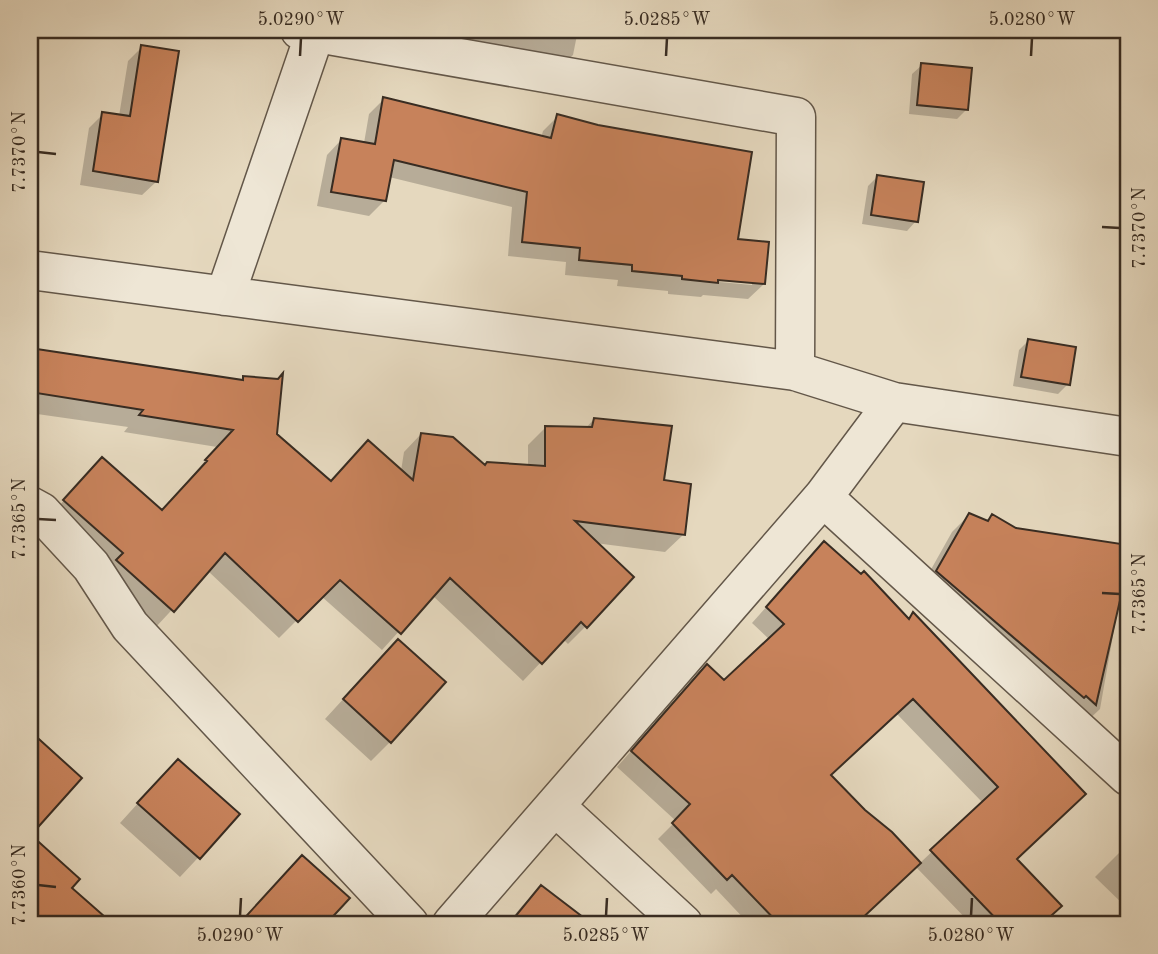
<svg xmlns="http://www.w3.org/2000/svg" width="1158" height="954" font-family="'Old Standard TT',serif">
<rect width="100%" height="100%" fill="#e5d8be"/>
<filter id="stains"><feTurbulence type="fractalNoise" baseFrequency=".00286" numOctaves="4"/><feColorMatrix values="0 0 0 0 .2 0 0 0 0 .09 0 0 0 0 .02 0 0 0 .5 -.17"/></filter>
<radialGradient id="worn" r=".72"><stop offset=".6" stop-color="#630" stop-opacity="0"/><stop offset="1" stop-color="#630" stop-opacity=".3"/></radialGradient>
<!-- shadow -->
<path fill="#0003" fill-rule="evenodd" d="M414,30H578L573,55L551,76L412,50Z
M142,47L156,182L142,195L80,185L89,128L103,114L119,116L128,61Z
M922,65L967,109L957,119L909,114L912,74Z
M384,99L541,138L543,131L558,116L735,241L764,284L748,299L703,295L701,297L668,294V291L617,286L618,280L565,275L566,262L508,256L512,207L389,177L384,201L369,216L317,206L327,155L342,139L364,143L369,114ZM709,278L752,282V285L709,281Z
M877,177L916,221L907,231L862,224L868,186Z
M1028,341L1068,384L1058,394L1013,386L1019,350Z
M30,350L241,381L244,378L276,434L330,483L401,471L404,452L421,434L485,467H528V445L545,428L585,429L594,419L662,482L683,535L665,552L595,543L586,626L568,644L563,639L523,681L432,595L382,650L321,596L279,638L208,571L155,628L47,519L102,459L161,512L217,447L124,432L128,427L30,413Z
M969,515L987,522L992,517L1015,529L1128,547V569L1124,595L1119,601L1100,709L1083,725L920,589L952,532Z
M809,559L907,620L913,614L1084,794L1015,859L1059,906L1040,924H971L915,866L866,913L869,916L861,924H749L716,889L711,894L658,839L676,821L617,767L692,682H724L770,640L752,623ZM896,713L983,803L919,864L829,775Z
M379,660L390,742L371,761L325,719Z
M30,734L80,779L30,833Z
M159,780L238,815L180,877L120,823Z
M30,836L78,880L70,888L110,924H30Z
M1128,844V909L1095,877Z
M541,887L589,924H507L522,906Z"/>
<!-- building -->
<path fill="#c7825b" stroke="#382c22" stroke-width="2" d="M141,45L179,51L158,182L93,171L102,112L130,116Z
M921,63L972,68L968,110L917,105Z
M383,97L551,138L557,114L598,125L752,152L738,239L769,242L765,284L718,280V283L682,279V276L632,271V265L579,260L580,248L522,242L527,192L394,160L386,201L331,192L341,138L375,144Z
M877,175L924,182L918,222L871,215Z
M1028,339L1076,347L1070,385L1021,377Z
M30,348L243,380V376L278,379L283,373L277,434L331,481L368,440L413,480L421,433L453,437L485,465L487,462L545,466V426L592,427L594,418L672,426L664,480L691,484L685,535L575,521L634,577L587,628L581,622L542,664L450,578L401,634L340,580L298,622L225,553L174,612L116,560L123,553L63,500L102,457L162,510L207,461L205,460L233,430L139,415L143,410L30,392Z
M969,513L988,521L992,514L1016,528L1128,545V596H1121L1096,705L1086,696L1084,698L936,571Z
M824,541L861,574L864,571L909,619L913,612L1086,794L1017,859L1062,906L1042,924H1001L930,850L998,787L913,699L831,775L865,810L892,832L921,863L856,924H779L732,875L727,880L672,823L690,804L631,751L707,664L724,680L784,624L766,607Z
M398,639L446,682L391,743L343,699Z
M30,731L82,778L31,835L80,879L72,888L113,924H30Z
M178,759L240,814L200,859L137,803Z
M302,855L350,898L326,924H239Z
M541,885L592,924H509Z"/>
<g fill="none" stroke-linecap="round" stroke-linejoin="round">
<!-- minor casing -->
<g stroke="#635749" stroke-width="41">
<path id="minor" d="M300,30L796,117L795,371
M30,270L795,371L894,402L1128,437
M225,296L316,30
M823,497L1128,776
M30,506L41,512L91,566L130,626L409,924
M555,806L683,924
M452,924L823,497L894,402"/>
</g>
<!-- minor -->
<use href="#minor" stroke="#eee6d5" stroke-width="38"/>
</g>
<!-- ticks -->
<path fill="none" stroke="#382c22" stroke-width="2.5" d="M300,56L301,38M666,56L667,38M1031,56L1032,38M38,152L56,154M1102,227L1120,228M38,519L56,520M1102,593L1120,594M38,885L56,887M240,916L241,898M606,916L607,898M971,916L972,898"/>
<!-- margin -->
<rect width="1158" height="954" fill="none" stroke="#e5d8be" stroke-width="77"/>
<rect x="38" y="38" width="1082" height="878" fill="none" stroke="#382c22" stroke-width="2.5"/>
<g font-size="18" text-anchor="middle" fill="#382c22">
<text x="301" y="25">5.0290°W</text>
<text x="667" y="25">5.0285°W</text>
<text x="1032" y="25">5.0280°W</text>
<text transform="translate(19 152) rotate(-90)" y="6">7.7370°N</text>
<text transform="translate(1139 228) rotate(-90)" y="6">7.7370°N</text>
<text transform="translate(19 519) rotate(-90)" y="6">7.7365°N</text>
<text transform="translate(1139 594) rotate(-90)" y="6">7.7365°N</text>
<text transform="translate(19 885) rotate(-90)" y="6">7.7360°N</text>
<text x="240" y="941">5.0290°W</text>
<text x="606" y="941">5.0285°W</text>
<text x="971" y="941">5.0280°W</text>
</g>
<rect width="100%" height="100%" filter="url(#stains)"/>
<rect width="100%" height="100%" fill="url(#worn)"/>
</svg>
